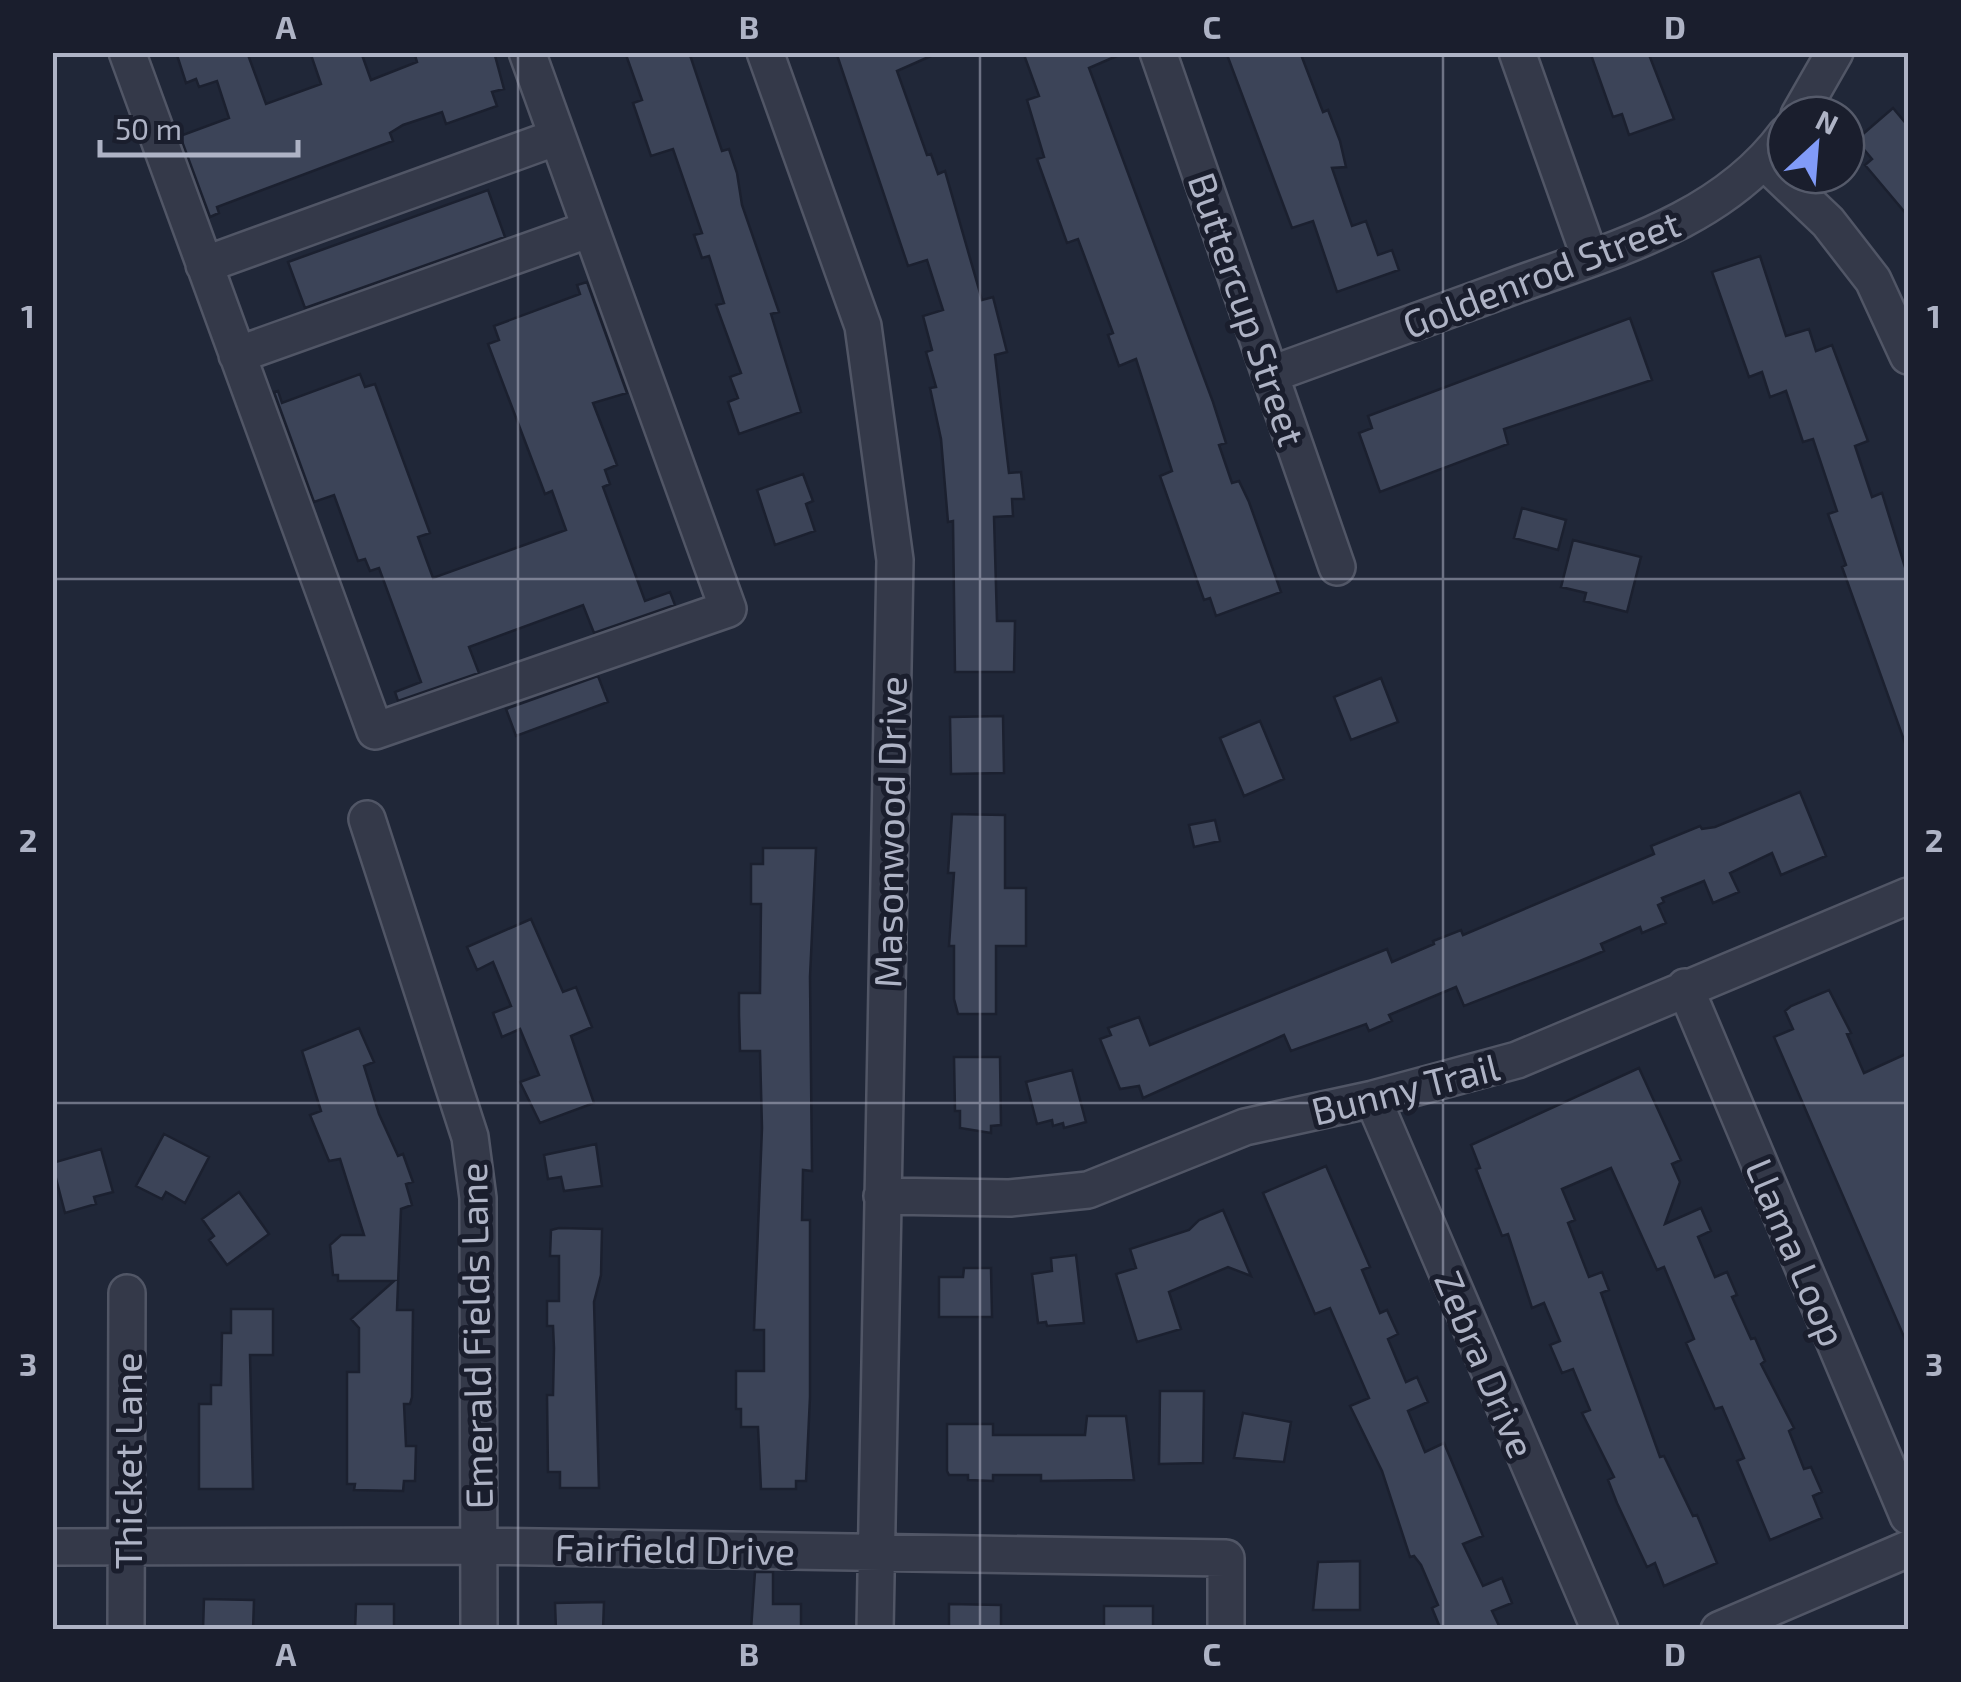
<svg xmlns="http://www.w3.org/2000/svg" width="1961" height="1682" font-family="'Exo 2',sans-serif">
<rect width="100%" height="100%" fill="#202738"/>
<!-- building -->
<path fill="#3c4458" stroke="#1b202f" stroke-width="2.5" d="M176,52H247L266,104L321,84L310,52H361L371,80L417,62L414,52H494L504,89L492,92L497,106L446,124L442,112L403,125L390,133L393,141L217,207L219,213L210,217L180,136L229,118L217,81L199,87L196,79L186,83Z
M625,52H689L722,151L729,149L737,173L742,205L779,312L771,314L801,412L739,434L728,402L738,398L730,377L741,373L716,305L724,303L709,256L702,258L694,235L702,233L673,149L651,156L633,103L642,100Z
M836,52H940L897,71L927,155L931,154L938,174L945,171L982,300L993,297L1007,352L995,355L1009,473L1021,472L1024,499H1012L1013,516L994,517L997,621H1015L1014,672H955L953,521L948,522L941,439L930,388L936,387L926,352L932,350L923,316L943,310L927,260L908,266Z
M1023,52H1126L1089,68L1213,402L1226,443L1219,445L1232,483L1239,481L1249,502L1281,592L1216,616L1210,598L1204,600L1160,476L1172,471L1136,359L1119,366L1108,335L1113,333L1078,239L1067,243L1037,159L1044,157L1027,100L1039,96Z
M1226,52H1300L1323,112L1328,110L1340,141L1346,167L1332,168L1352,226L1366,221L1378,255L1392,250L1399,270L1337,292L1313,221L1292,228Z
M1590,52H1648L1674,119L1629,135L1622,114L1613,117Z
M1893,108L1908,126V216L1865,165L1872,159L1856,140Z
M488,190L505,237L305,308L288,262Z
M1760,256L1786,336L1809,329L1816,351L1832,345L1868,441L1855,446L1872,497L1882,493L1908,577V742L1905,743L1842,567L1846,565L1828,514L1837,511L1813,439L1803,442L1786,391L1770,397L1762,372L1749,377L1712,272Z
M587,282L627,393L593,403L617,465L605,470L610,484L603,487L645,601L670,592L675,605L594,633L583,605L469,647L479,673L398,701L395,692L421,682L379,568L370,571L365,559L358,561L334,495L314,502L274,392L278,391L282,403L360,374L365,387L375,384L430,533L418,537L433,578L566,530L552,491L545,494L488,344L499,340L494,326L580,294L577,285Z
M1630,318L1652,380L1504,429L1508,444L1380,492L1359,433L1372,428L1368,416Z
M803,474L813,501L806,504L815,531L775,545L757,490Z
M1522,508L1566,520L1558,550L1514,538Z
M1573,540L1641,557L1627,612L1584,601L1586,593L1561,587Z
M598,676L608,702L516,736L506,709Z
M1381,678L1398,722L1351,740L1334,697Z
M1003,716L1004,773L951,774L950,717Z
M1260,721L1284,779L1244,796L1220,738Z
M1800,792L1826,856L1781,875L1772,853L1730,873L1739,892L1713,903L1704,881L1662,898L1664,902L1658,905L1666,923L1642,933L1640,927L1601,944L1604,951L1580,961L1464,1006L1456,987L1389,1015L1392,1021L1369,1031L1366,1024L1291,1051L1284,1035L1143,1098L1139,1086L1120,1089L1100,1039L1111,1035L1108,1028L1139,1017L1150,1045L1387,949L1392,962L1434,944L1433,941L1461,930L1463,935L1654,854L1651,846L1700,826L1702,829L1715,827Z
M952,814L1005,815V888H1026V946H996V1014H958L954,999V946H949L954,873H948Z
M1215,820L1220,841L1194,847L1189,825Z
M763,848H816L810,977L812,1171L803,1170L802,1220H810V1397L806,1481H796V1489H761L758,1427H741V1409H736V1371H764V1330H754L762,1128L760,1051H740L739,1015V993H760L761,904H751V864H763Z
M531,919L563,992L576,987L592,1027L571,1036L594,1103L540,1123L520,1082L539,1075L520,1029L502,1037L493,1013L511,1006L493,962L477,970L467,947Z
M1829,990L1851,1033L1847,1034L1864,1073L1908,1053V1346L1774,1037L1793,1029L1785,1011L1791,1006Z
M359,1028L374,1062L364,1066L379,1114L398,1156L403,1154L413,1182L406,1184L412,1205L401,1209L397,1310H413L412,1397L410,1404H404L406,1446H416L415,1481H404L403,1491L354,1490L355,1484H347V1372H359V1328L351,1319L394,1281H338V1275H333L330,1245L341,1235H364L340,1159L329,1161L310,1115L321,1111L302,1051Z
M954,1057H1000L1001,1125L991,1126V1133L960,1128V1111H955Z
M1639,1068L1681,1160L1672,1164L1680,1182L1665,1224L1701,1208L1711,1231L1698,1237L1715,1277L1727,1272L1737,1295L1732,1297L1751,1339L1755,1338L1765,1361L1761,1364L1794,1428L1789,1431L1804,1469L1811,1467L1822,1492L1813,1496L1822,1518L1770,1540L1737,1461L1744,1458L1722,1407L1715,1409L1686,1343L1694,1339L1664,1267L1657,1270L1611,1168L1562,1189L1575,1220L1568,1223L1589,1277L1602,1272L1609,1290L1601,1293L1660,1457L1664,1456L1693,1516L1697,1515L1717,1563L1664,1586L1655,1563L1647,1567L1617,1503L1608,1480L1614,1477L1582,1413L1590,1410L1573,1369L1562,1373L1550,1345L1560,1341L1544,1303L1532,1308L1508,1234L1502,1236L1476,1169L1480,1168L1471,1145Z
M1072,1070L1086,1122L1064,1128L1063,1123L1053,1126L1052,1120L1037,1124L1026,1082Z
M164,1134L209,1157L185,1203L166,1192L162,1199L136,1186Z
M596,1144L602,1186L564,1191L561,1177L548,1179L544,1155Z
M101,1149L113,1192L94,1197L96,1204L65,1213L52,1163Z
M1326,1166L1370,1267L1362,1270L1380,1313L1387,1310L1398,1334L1388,1339L1406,1382L1417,1377L1428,1402L1408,1411L1425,1452L1444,1443L1483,1536L1463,1544L1483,1586L1502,1578L1512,1603L1492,1611L1501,1630H1441L1432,1608L1438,1605L1421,1565L1414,1556L1410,1557L1382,1471L1350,1406L1369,1398L1330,1308L1315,1314L1263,1193Z
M239,1192L269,1234L227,1265L209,1240L214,1236L202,1219Z
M1223,1210L1251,1276L1228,1267L1169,1292L1181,1329L1137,1342L1116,1274L1136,1268L1130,1249L1189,1230L1199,1220Z
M559,1228L602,1229L601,1275L594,1302L599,1488H560V1472H548L547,1395H553L554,1348L553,1326H547V1301H559V1256H550L551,1230Z
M1076,1255L1084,1323L1047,1326L1046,1322L1038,1323L1032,1274L1052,1271L1051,1258Z
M964,1268H991L992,1317H939V1277H963Z
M231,1309H273V1355H250L253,1489H199V1404H211V1385H221L222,1333H231Z
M1160,1391H1204L1203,1463L1159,1464Z
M1243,1413L1291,1422L1284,1462L1234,1458Z
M1087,1416H1126L1134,1480L1041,1481V1475H993V1481L968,1480V1475H949L947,1471V1424H993V1435H1085Z
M1360,1561V1610H1313L1318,1562Z
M755,1572H773V1604H801V1630H751Z
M204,1599L254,1600L253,1630H203Z
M604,1602L603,1630H556L555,1603Z
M356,1604H394V1630H355Z
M949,1604L1001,1605V1630H949Z
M1104,1606H1153V1630H1104Z"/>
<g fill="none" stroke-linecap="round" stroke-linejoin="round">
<!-- minor casing -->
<g stroke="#515666" stroke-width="40">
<path id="minor" d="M127,52L375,731L728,609L527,52
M765,52L863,326L895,560L875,1630
M1158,52L1337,567
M1517,52L1590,258
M1799,115L1835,52
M1765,162L1828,222L1873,280L1908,356
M204,265L557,137
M237,355L590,229
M1272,374C1349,346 1426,318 1503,290C1604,252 1719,225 1786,134
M367,819L470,1137L478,1198L479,1630
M1685,987L1908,1516
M1373,1099L1600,1630
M882,1196L1010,1198L1088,1190L1245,1127L1373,1099L1517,1060L1908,896
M52,1547L479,1546L1226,1558V1630
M126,1630L127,1293
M1719,1630L1908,1549"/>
</g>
<!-- minor -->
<use href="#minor" stroke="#343949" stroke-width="35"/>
</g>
<!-- grid -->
<path fill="none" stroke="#aeb3c5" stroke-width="2.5" stroke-opacity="0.55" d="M518,52V1630M980,52V1630M1443,52V1630M52,579H1908M52,1103H1908"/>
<g text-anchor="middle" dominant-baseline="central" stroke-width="10" stroke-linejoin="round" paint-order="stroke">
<!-- street labels -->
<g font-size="38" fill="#aeb3c5" stroke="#1a1e2d">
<text transform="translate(1541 273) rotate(-21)">Goldenrod Street</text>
<text transform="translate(1248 309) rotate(71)">Buttercup Street</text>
<text transform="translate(889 832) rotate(-89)">Masonwood Drive</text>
<text transform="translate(1405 1088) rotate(-14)">Bunny Trail</text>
<text transform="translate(1797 1252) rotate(67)">Llama Loop</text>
<text transform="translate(475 1336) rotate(-91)">Emerald Fields Lane</text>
<text transform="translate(1486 1364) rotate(67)">Zebra Drive</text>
<text transform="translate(127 1461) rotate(-90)">Thicket Lane</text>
<text transform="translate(675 1548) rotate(1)">Fairfield Drive</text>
</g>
</g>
<!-- border -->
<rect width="1961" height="1682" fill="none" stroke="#1a1e2d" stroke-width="110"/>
<!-- north arrow -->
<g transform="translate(1816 145) rotate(26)"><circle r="48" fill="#1a1e2d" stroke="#555a6a" stroke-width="2.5"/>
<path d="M0-8L18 38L0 25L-18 38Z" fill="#819bf8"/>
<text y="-15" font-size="28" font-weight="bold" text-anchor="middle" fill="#aeb3c5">N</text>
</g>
<!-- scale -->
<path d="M100 140v15h198v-15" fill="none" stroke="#aeb3c5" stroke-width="5"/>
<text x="115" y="140" font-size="30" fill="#aeb3c5" stroke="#1a1e2d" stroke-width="8" paint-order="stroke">50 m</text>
<rect x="55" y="55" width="1851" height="1572" fill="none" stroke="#aeb3c5" stroke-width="4"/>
<g font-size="32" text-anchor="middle" font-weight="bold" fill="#aeb3c5">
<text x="286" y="39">A</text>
<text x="749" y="39">B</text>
<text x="1212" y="39">C</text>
<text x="1675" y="39">D</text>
<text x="28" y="328">1</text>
<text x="1934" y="328">1</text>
<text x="28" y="852">2</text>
<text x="1934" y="852">2</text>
<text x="28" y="1376">3</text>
<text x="1934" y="1376">3</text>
<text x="286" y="1666">A</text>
<text x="749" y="1666">B</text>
<text x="1212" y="1666">C</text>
<text x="1675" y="1666">D</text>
</g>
</svg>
